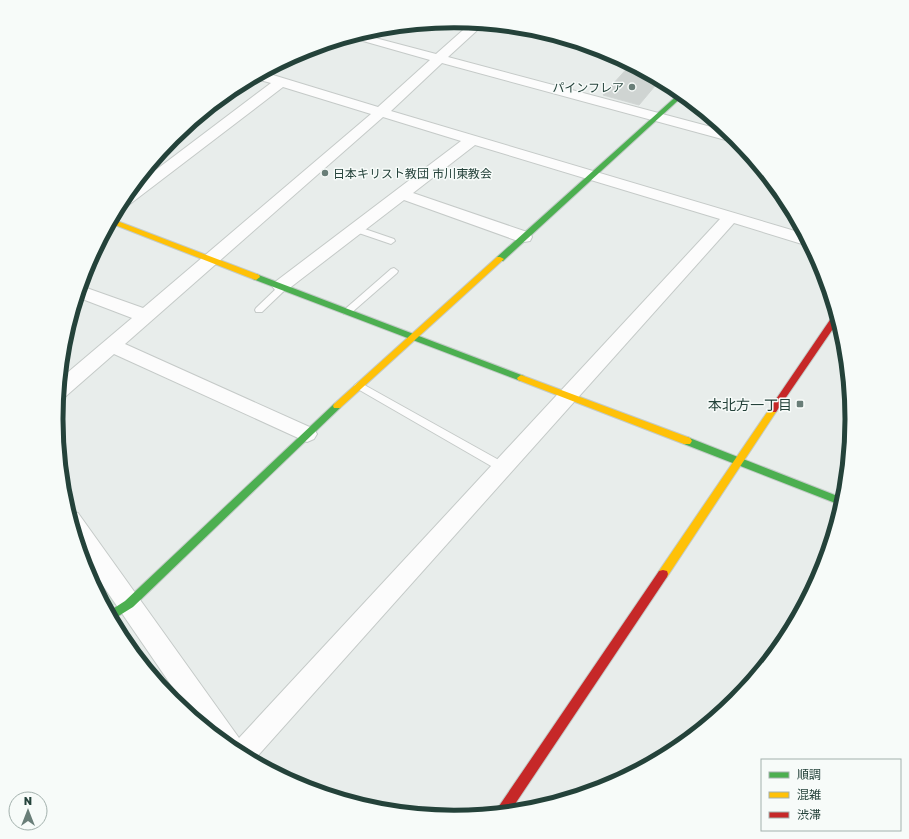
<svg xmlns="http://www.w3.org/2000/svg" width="909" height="839" font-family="'Golos Text','Noto Sans JP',sans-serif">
<rect width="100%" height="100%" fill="#e8edeb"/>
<!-- green -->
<path fill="#d1e6d8" d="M79,547L119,602L107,610L86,572Z"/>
<!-- building -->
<path fill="#cfd4d2" stroke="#d1d6d4" d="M631,64L660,80L639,105L603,95Z"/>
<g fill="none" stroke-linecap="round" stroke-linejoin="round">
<!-- lane casing -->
<g stroke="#c5cac8" stroke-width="2">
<path id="lane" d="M455,21L476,26L477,27L474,29L448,22Z
M356,226L394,239L395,241L391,244L353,231V227Z
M394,268L398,271L397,273L350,314H344L343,312L344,310L391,269Z
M283,284L286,285L287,287L286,289L262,312H256L255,310L256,308L280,285Z
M359,382L506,464L507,467L506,470L502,471L498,470L356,388L354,386L356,384Z"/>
</g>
<!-- street casing -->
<g stroke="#c5cac8" stroke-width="2">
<path id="street" d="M471,23L484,24L448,57L730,132L740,143L733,142L442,63L391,111L805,234L811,244H802L734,223L253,761L233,751L195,720L80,552L68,511L78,513L239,738L720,219L475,145L413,193L530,233L532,237L530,241L524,242L518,241L404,200L287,290L281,292L275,290L272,286L275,282L461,141L383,117L125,344L314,429L317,434L314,439L307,442L114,354L66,396L58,398L60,379L132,318L77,297L81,286L143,308L371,114L283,87L126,207L118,208L123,198L132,188L271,83L252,78L263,72L378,107L430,60L349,37L360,34L436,54Z"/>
</g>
<!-- fast casing -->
<g stroke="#c3cbc8" stroke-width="2">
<path id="fast" d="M681,92L684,95L503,261H497V257Z
M256,274L524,376L525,378L521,381L518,380L253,279L252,277Z
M337,403L341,406L340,408L133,607L112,620L108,612L125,601L334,404Z
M687,437L845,499L843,506L684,444L682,441L684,438Z"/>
</g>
<!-- slow casing -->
<g stroke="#c3cbc8" stroke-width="2">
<path id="slow" d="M112,219L259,275L260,277L256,280L253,279L110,223Z
M497,257H500L504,259L340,408H334L333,406L334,404Z
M521,375L690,438L692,441L690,444H684L518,380L517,378Z
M773,407L776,408L777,410L776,412L667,577L663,578L659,577L658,574L659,571L770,408Z"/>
</g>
<!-- jam casing -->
<g stroke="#c3cbc8" stroke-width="2">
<path id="jam" d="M837,313L839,320L776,412H770L769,410L770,408L834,314Z
M663,570L667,571L668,574L667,577L509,813L495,814L497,809L659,571Z"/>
</g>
<!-- lane -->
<use href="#lane" fill="#fcfcfc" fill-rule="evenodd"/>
<!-- street -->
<use href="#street" fill="#fcfcfc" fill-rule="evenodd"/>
<!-- fast -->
<use href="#fast" fill="#4caf50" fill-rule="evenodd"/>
<!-- slow -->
<use href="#slow" fill="#ffc107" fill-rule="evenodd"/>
<!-- jam -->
<use href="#jam" fill="#c62828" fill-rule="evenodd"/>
</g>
<!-- markers -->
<g fill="#697e78" stroke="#f7fbf9" stroke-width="1.5">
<circle cx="632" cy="87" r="4"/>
<circle cx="325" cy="173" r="4"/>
<rect x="796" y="400" width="8" height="8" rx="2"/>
</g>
<g text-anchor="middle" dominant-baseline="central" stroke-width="3" stroke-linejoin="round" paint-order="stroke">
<!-- far-poi labels -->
<g font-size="12" fill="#24423a" stroke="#f7fbf9" text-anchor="end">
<text x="624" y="87">パインフレア</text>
<text x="333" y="173" text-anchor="start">日本キリスト教団 市川東教会</text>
</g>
<!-- poi labels -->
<g font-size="14" fill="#24423a" stroke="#f7fbf9" text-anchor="end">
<text x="792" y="404">本北方一丁目</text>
</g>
</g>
<!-- crop -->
<path d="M0 0H909V839H0ZM63 419a391 391 0 1 1 782 0a391 391 0 1 1-782 0Z" fill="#f7fbf9" fill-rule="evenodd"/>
<path fill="none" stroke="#24423a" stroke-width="5" d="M63 419a391 391 0 1 1 782 0a391 391 0 1 1-782 0Z"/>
<!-- legend -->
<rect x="761" y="759" width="140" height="72" fill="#f7fbf9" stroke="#a3b1ad"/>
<rect x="769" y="772" width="20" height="6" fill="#4caf50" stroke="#a3b1ad"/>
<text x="797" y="779" font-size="12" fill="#24423a">順調</text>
<rect x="769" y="792" width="20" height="6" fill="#ffc107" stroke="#a3b1ad"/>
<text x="797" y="799" font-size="12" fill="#24423a">混雑</text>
<rect x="769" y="812" width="20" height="6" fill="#c62828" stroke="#a3b1ad"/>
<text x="797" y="819" font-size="12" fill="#24423a">渋滞</text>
<!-- north arrow -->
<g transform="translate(28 811)"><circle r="19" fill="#f7fbf9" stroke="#a3b1ad"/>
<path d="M0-3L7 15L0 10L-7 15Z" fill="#697e78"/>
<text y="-6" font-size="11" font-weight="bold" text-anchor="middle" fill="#24423a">N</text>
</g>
</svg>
